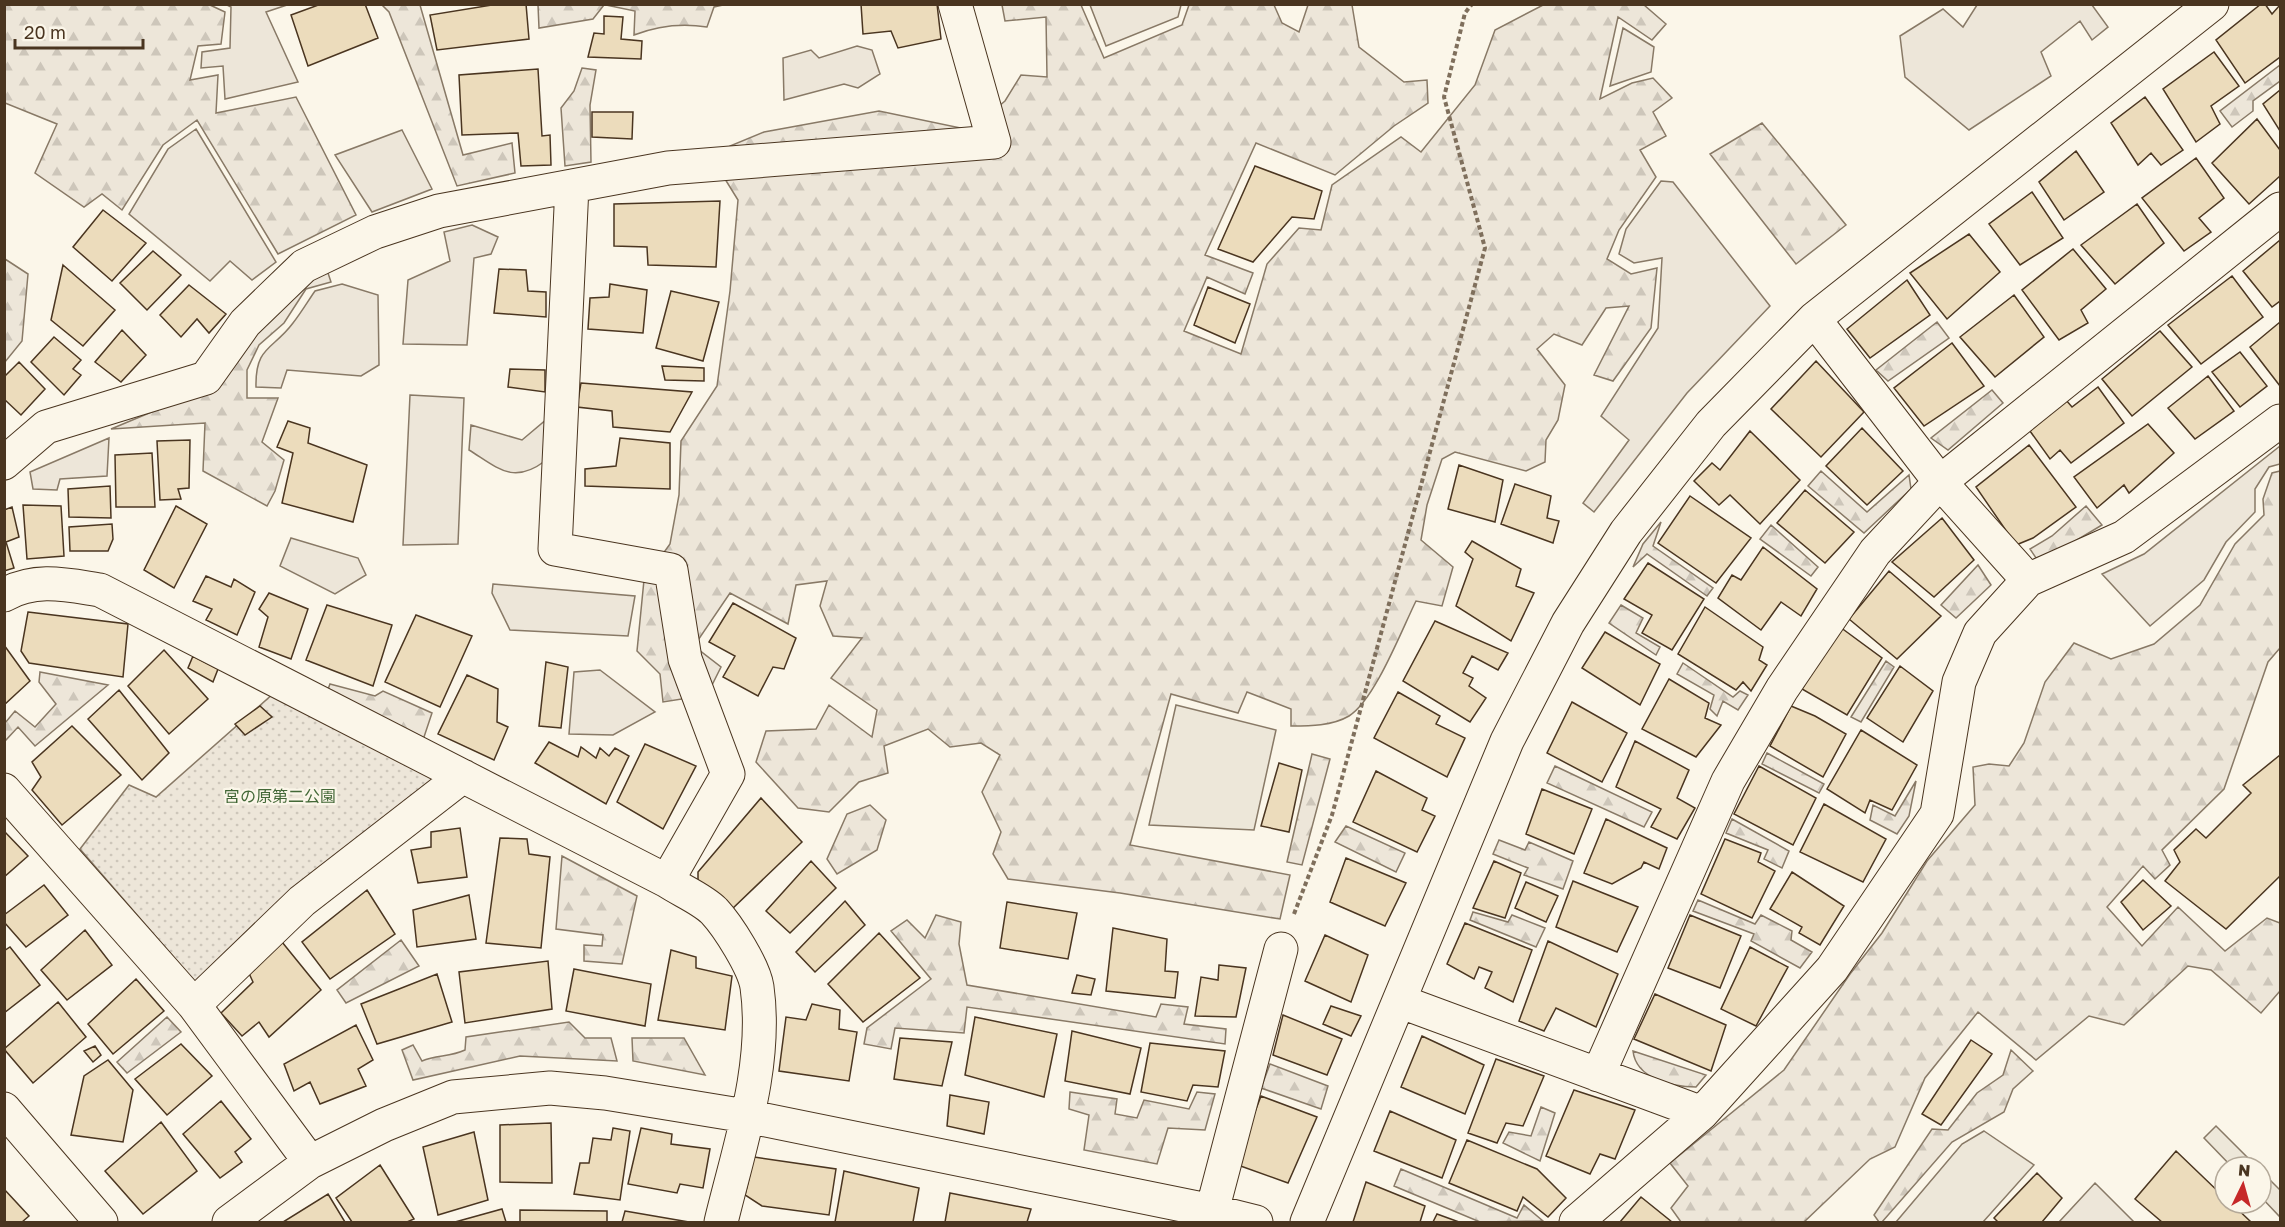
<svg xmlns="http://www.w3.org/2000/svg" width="2285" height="1227" font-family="'Golos Text','Noto Sans JP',sans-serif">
<defs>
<pattern id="forest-firs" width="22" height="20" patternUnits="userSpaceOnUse" patternTransform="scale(1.5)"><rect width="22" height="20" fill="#ede6d9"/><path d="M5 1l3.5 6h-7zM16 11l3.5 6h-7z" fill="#cdc6ba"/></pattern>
<pattern id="park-dots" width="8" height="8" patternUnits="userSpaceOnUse" patternTransform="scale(1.5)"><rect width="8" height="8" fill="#ede6d9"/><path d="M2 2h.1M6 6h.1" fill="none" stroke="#cdc6ba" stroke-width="1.8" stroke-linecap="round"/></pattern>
</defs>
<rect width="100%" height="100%" fill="#fbf6e9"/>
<!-- green -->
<path fill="#ede6d9" stroke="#887966" stroke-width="1.5" d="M227,5H287L266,12L298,82L225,99L223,66L201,68L202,52L230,48L231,7Z
M1090,5H1181L1178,17L1106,46Z
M1977,5H2092L2108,27L2092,40L2080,21L2041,52L2051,76L1969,130L1905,77L1900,36L1943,9L1963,27Z
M1623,28L1654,47L1651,72L1610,86Z
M857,46L872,50L880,74L858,88L844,84L784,100L783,58L811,50L819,58Z
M196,129L276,262L252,280L230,261L210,281L129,214L168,149Z
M402,130L432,189L372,212L335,155Z
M1661,181L1673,182L1770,306L1687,393L1594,512L1583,503L1629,440L1601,416L1658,328L1662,258L1634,263L1619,254L1626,229Z
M472,225L498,237L491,254L474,258L467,345L403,344L408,280L450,261L444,232Z
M342,284L378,295L379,365L361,376L287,370L281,388L256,387C255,346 273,350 293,323C301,313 308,301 315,291Z
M410,395L464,398L458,544L403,545Z
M547,419L545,461C513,485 498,468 469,450L471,425L522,440Z
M109,438L107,476L60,479L57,490L33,489L30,472Z
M2280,446V464L2269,467L2255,489V512L2226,542L2204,580L2150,626L2102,574L2144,554Z
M291,538L358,558L366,575L335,594L280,566Z
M493,584L635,596L628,636L510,630L492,593Z
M600,670L655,712L613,735L569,734L574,672Z
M2095,1183L2134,1222H2059Z"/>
<!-- forest -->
<path fill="url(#forest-firs)" stroke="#887966" stroke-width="1.5" d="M1545,4L1644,5L1666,24L1652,40L1618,17L1600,99L1632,83L1653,78L1672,98L1653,112L1666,136L1640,150L1656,177L1619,230L1607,259L1631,274L1657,268L1651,328L1613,381L1594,375L1629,306L1606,308L1582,345L1554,334L1537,349L1565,385L1558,420L1546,440L1545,462L1526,471L1455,452L1442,459L1427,505L1421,540L1453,567L1442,606L1416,601C1402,629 1375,700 1349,716C1332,726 1310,726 1291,726V709L1247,692L1238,713L1171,694L1130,845L1290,875L1280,919L1120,893L1008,879L993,854L1001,832L982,792L1000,755L981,743L950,747L928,729L884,746L888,773L859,782L829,812L798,808L756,762L766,731L816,729L829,705L872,737L877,710L831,678L862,638L833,636L820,606L827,581L796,585L788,624L730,593L694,646L721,667L707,695L663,702L660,674L637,651L644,580L670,544L679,495L681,441L717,386L730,291L738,200L725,179L730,146L764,132L879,111L970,130L1005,101L1021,75L1047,77L1046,17L1005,21L1002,5H1081L1104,58L1182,25L1189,5H1274L1282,23L1299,32L1308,5H1352L1359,47L1404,82L1427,80L1428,103L1394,126L1335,175L1256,143L1205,255L1253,273L1245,294L1207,277L1184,331L1241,354L1267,264L1299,228L1321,230L1332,185L1401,137L1421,152L1475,85L1495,30Z
M210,5L225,12L221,44L198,46L190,80L218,75L216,113L296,97L356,215L278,254L197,120L163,145L122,210L102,194L84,207L35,173L57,124L5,103V5Z
M382,5H420L463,155L512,143L515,173L457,186L389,12Z
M538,5V4L604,5L593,19L539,28Z
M606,5H723L714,7L707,27C682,23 657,26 634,35L635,11Z
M2280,65V81L2253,101V111L2232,127L2220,111Z
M582,68L596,70L590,105L591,162L565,166L561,108L574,91Z
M1762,123L1846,225L1796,264L1710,154Z
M5,259L28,274L22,341L5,362Z
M327,270L331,282L306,289L284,323L259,345L247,370V398H278L262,442L284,460L275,491L267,506L203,471L205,423L111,429L214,386L253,328L308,275Z
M1937,322L1949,338L1888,381L1876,370Z
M1992,390L2003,403L1948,450L1931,438Z
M1821,471L1867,512L1909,475L1911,489L1864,533L1808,486Z
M2280,471V648L2268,662L2224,789L2162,850L2170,865L2155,879L2143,866L2107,907L2142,946L2178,907L2225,951L2267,918L2280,923V991L2261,1013L2211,970L2188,966L2124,1025L2089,1016L2036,1060L1978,1012L1925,1078L1895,1147L1870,1159L1804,1222H1681L1671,1208L1688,1186L1670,1163L1784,1070L1850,974L1882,933L1927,861L1975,805L1973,767L1989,764L2009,766L2024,743L2045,682L2074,643L2111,659L2154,644L2200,605L2235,544L2264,515L2263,499L2272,473Z
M2086,506L2102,525L2052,555L2036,558L2030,549L2052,536Z
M1661,522L1653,546L1713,588L1707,596L1647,554L1633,567L1643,544Z
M1771,525L1818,567L1811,576L1760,539Z
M1978,565L1991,585L1956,618L1941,605Z
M1621,605L1643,618L1636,633L1660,647L1656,655L1609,623Z
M1886,661L1894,667L1861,722L1851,717Z
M1683,663L1733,697L1740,691L1748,695L1738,710L1723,701L1717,716L1710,709L1714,695L1677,674Z
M40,672L108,685L35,746L18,727L5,741V723L15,711L35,727L56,704L39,682Z
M330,684L375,696L383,691L432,713L423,740L327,692Z
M1767,753L1824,784L1819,793L1762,764Z
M1312,754L1330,759L1302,865L1287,862Z
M1555,766L1652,812L1644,827L1547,783Z
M1916,781L1909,816L1897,834L1870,820L1873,805L1895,816Z
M870,805L886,820L877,850L837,874L827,859L847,814Z
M1732,819L1789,851L1782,868L1764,859L1768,850L1726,833Z
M1346,826L1405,853L1396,872L1335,842Z
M1499,840L1525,850L1529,842L1573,861L1563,889L1524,875L1528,868L1493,854Z
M562,856L637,896L622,964L584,961V945L602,946L603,935L556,929Z
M1698,900L1755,924L1761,915L1792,931L1791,940L1812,952L1800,968L1751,941L1754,934L1693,911Z
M1473,912L1508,922L1512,915L1545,928L1536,947L1470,920Z
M936,915L961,922L959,944L967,985L1156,1017L1161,1004L1188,1007L1184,1024L1226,1029L1225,1044L967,1007L964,1033L895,1028L891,1049L864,1044L867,1028L931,979L891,931L907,920L925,938Z
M401,940L419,966L346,1003L337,990Z
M167,1017L181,1032L127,1073L117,1062Z
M569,1022L585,1038H611L617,1061L520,1056L413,1080L402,1050L413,1045L422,1061C437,1055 450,1057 465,1050L466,1037Z
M632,1038H684L705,1075L633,1061Z
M2011,1050L2033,1071L2013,1089L2004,1112L1952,1142L1882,1222H1879L1874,1215L1932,1129L1948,1130L1977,1093L2003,1075Z
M1633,1051L1706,1075L1696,1087C1673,1087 1636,1079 1633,1051Z
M1270,1064L1328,1086L1321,1109L1261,1088Z
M1070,1092L1117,1099L1115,1114L1137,1118L1144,1100L1189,1109L1197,1092L1215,1094L1205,1130L1168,1128L1157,1164L1084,1150L1089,1115L1069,1109Z
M1541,1107L1555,1113L1540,1161L1503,1143L1509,1132L1531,1136Z
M1401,1169L1517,1218L1524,1205L1543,1221L1480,1222L1394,1186Z"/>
<!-- park -->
<path fill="url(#park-dots)" stroke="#887966" stroke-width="1.5" d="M274,693L437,780L196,983L80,849L129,785L156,797Z"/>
<!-- parking -->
<path fill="#ede7d9" stroke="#887966" stroke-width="1.5" d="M1176,705L1276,730L1254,830L1149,825Z
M2216,1126L2257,1167H2232L2204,1138Z
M1984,1131L2034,1165L1983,1222H1896L1962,1144Z
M2261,1171L2280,1190V1217L2261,1197Z"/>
<!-- building -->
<path fill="#ecdcbc" stroke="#4a3520" stroke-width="1.5" d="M321,4H365L378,38L308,66L291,15Z
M498,4H526L529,39L437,50L430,15Z
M861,4H937L941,39L898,48L891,31L863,34Z
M2261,4H2265L2272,14L2280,5V57L2245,83L2216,40Z
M604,16L623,17L621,39L642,41L641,59L588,57L594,33L604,34Z
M2214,52L2239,86L2211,106L2220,124L2196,142L2163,89Z
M538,69L542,136L550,135L551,165L521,166L518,133L462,135L459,75Z
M2280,90V131L2263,104Z
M2145,97L2183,150L2161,165L2151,153L2138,165L2111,123Z
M592,112H633L632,139L592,137Z
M2257,119L2280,150V176L2249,204L2212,163Z
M2076,151L2104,192L2064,220L2039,182Z
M2196,158L2224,198L2199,218L2211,232L2184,251L2142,198Z
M1255,166L1322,191L1314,219L1292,217L1253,262L1218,249Z
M2032,192L2063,238L2020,265L1989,224Z
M720,201L716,267L648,265L647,247L614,246V204Z
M2137,204L2164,243L2115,284L2081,245Z
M103,210L146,243L112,281L73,247Z
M1969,234L2000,272L1947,319L1910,273Z
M2280,240V301L2272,307L2243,271Z
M2073,249L2106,289L2081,310L2088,323L2059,340L2022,290Z
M153,251L181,275L147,310L120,283Z
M63,265L115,310L83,346L51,320Z
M499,269L526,270L528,291L546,292V317L494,313Z
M2232,276L2263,317L2201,364L2168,325Z
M1907,280L1930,315L1870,358L1847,329Z
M610,284L647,290L643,333L588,329L590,298L609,297Z
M189,285L226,314L209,333L197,319L181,337L160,315Z
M1208,287L1250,304L1235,343L1194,325Z
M671,291L719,302L703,361L656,348Z
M2014,295L2044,337L1995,377L1960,337Z
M2280,322V386L2250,347Z
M122,330L146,355L121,382L95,362Z
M2160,331L2192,367L2132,416L2102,379Z
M54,337L81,360L73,369L81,375L64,395L31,362Z
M1952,343L1984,386L1924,426L1894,388Z
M2240,352L2267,386L2240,407L2212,372Z
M1816,361L1864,412L1821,457L1771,409Z
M19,362L45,389L21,415L4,399V377Z
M662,366L704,368V381L665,380Z
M510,369L545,370V392L508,387Z
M2208,376L2234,411L2195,439L2168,408Z
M581,383L692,392L670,432L613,427L612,411L577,407Z
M2098,387L2124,423L2071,463L2060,450L2050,459L2030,431L2066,400L2072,407Z
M288,421L310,428L308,443L367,465L353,522L282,503L293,453L277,447Z
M2148,424L2174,453L2129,493L2124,485L2097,508L2074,477Z
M1862,428L1903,471L1867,505L1826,466Z
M1750,431L1800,480L1760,524L1730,495L1719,505L1694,481L1712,463L1720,470Z
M620,438L670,443V489L585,486V469L616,466Z
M190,440L189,488L178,489L181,499L160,500L157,441Z
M2029,445L2076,507L2033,538L2016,545L1976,487Z
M152,453L155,507H116L115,455Z
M1459,465L1503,480L1495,522L1448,509Z
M1515,484L1551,496L1547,518L1559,521L1553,543L1501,524Z
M110,486L111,518L69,517L68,489Z
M1805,490L1854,532L1825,563L1777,523Z
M1690,496L1751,538L1716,583L1658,543Z
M23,505L61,506L64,556L27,559Z
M176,506L207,524L174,588L144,570Z
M12,507L19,537L6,542L14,568L4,571V510Z
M1942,518L1974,560L1934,597L1892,562Z
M112,524L113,539L108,551H70L69,527Z
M1472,541L1521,569L1516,586L1534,593L1511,641L1456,606L1473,559L1465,552Z
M1763,547L1817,589L1801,616L1781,602L1761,630L1718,598L1732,575L1741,580Z
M1648,563L1704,599L1672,650L1642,633L1652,615L1624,599Z
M1889,571L1941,616L1897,659L1849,619Z
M206,576L231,587L234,579L255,592L237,635L206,620L212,609L193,601Z
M269,593L308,609L291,659L259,647L268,617L259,609Z
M733,603L796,638L784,669L773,667L758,696L723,677L735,656L709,642Z
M327,605L392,625L373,686L306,660Z
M1705,607L1763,647L1759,660L1767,665L1751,691L1743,682L1736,690L1678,654Z
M28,612L128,624L123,677L29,663L21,651Z
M416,615L472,636L440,707L385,682Z
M1435,621L1508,653L1498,670L1472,656L1463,673L1473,678L1469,686L1486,698L1470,722L1403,681Z
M1840,627L1882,658L1847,715L1802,689Z
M1605,632L1660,664L1640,705L1582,668Z
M4,645L30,681L4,705Z
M164,650L208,699L169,734L128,686Z
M193,656L218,669L213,682L188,668Z
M546,662L568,667L561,728L539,726Z
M1900,666L1933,691L1903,742L1867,718Z
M467,675L498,689L497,722L508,727L494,760L438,734Z
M1669,679L1709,703L1705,718L1721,725L1696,757L1642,729Z
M119,690L169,753L142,780L88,719Z
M1398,692L1440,716L1436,724L1465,738L1447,777L1374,738Z
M1572,702L1627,733L1602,782L1547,753Z
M260,706L272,717L245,735L235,724Z
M1791,706L1815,716L1846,734L1823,777L1770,746Z
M72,726L121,775L62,825L32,790L41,777L32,762Z
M1861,730L1917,765L1892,810L1870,800L1865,813L1827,789Z
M1635,741L1689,770L1677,798L1695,808L1677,839L1651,827L1661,809L1616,787Z
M549,742L578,757L581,747L596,758L600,748L609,756L615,748L629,756L606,804L535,763Z
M645,744L696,766L663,829L617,802Z
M2280,755V876L2226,929L2165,881L2180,862L2174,850L2196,829L2206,838L2251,793L2243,785Z
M1279,763L1302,770L1289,832L1261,826Z
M1759,766L1816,798L1793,845L1734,814Z
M1376,771L1427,798L1422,810L1435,816L1417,852L1353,822Z
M1542,789L1592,809L1574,854L1526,834Z
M761,798L802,842L731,910L698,883V872Z
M1824,804L1886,839L1863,882L1800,852Z
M1606,819L1667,848L1659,869L1644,862L1641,868L1612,884L1584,873Z
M460,828L467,877L418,883L411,850L431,847V832Z
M4,831L28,856L4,877Z
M500,838L527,839L529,854L550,857L541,948L486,943Z
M1725,839L1761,853L1758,862L1775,871L1752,918L1701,894Z
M1346,858L1406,883L1385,926L1330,902Z
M811,861L836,888L790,933L766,911Z
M1494,861L1521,873L1505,918L1473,908Z
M1792,872L1844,906L1820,945L1799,933L1802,927L1770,909Z
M2143,880L2171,906L2143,930L2121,902Z
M1573,881L1638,907L1617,952L1556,927Z
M1526,882L1558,896L1546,922L1515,908Z
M44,885L68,915L26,947L4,922V915Z
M367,890L395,934L330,979L302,942Z
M469,895L476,939L417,947L413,910Z
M845,901L865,925L815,972L796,952Z
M1007,902L1077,913L1068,959L1000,948Z
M1690,915L1741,936L1720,988L1668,968Z
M1465,923L1532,950L1513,1002L1485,988L1492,972L1479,967L1474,979L1447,964Z
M1113,928L1167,939L1165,971L1178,972L1175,998L1106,991Z
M85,930L112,965L67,1000L41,970Z
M879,933L920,978L863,1022L828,984Z
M1325,935L1368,955L1351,1002L1305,981Z
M1548,941L1618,974L1596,1027L1556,1008L1544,1031L1519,1021Z
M282,942L321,990L269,1037L259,1022L242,1036L221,1013L253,982L247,969Z
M10,947L40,985L4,1013V951Z
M1750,947L1788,967L1756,1026L1721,1009Z
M671,950L696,957V968L732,976L725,1030L658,1020Z
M548,961L552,1009L465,1023L459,972Z
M1219,965L1246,968L1236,1017L1195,1016L1201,977L1218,980Z
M574,969L651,984L645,1026L566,1011Z
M437,974L452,1022L377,1044L361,1004Z
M1077,975L1095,979L1091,995L1072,993Z
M136,979L164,1011L113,1054L88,1024Z
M1655,994L1726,1025L1711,1071L1634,1039Z
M58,1002L86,1037L33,1083L4,1049Z
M812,1004L840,1010L839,1029L857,1032L849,1081L779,1071L786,1017L806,1020Z
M1331,1006L1361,1016L1351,1036L1323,1024Z
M1283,1015L1342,1039L1327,1075L1273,1055Z
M975,1017L1057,1034L1044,1097L965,1075Z
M356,1025L373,1060L358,1069L366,1086L320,1104L310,1082L294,1091L284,1064Z
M1072,1031L1141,1048L1130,1094L1065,1081Z
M1422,1036L1484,1065L1465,1114L1401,1087Z
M900,1038L952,1042L942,1086L894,1079Z
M1971,1040L1992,1054L1941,1125L1922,1114Z
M1150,1043L1225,1051L1218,1087L1193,1085L1187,1101L1141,1092Z
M181,1044L212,1076L167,1115L135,1079Z
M95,1046L101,1055L93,1062L84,1051Z
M1496,1059L1544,1076L1523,1126L1506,1123L1497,1143L1468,1133Z
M108,1060L133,1090L123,1142L71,1135L84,1076Z
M1574,1090L1635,1110L1615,1159L1600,1154L1590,1174L1546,1156Z
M950,1095L989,1102L984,1134L947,1126Z
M1261,1096L1317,1117L1288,1183L1235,1164Z
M221,1101L251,1139L235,1152L242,1162L220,1178L183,1134Z
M1390,1111L1456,1140L1442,1178L1374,1151Z
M161,1122L197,1171L143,1214L105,1171Z
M551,1123L552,1183L500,1182V1125Z
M613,1128L630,1131L620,1200L574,1194L580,1163H589L593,1138L611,1140Z
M641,1128L672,1134L671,1144L710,1149L703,1188L680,1184L677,1193L628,1184Z
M474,1132L488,1200L438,1215L423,1147Z
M1467,1140L1537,1169L1566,1198L1548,1217L1523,1197L1517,1211L1449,1183Z
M2176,1151L2225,1198V1203H2231L2251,1222H2162L2135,1199Z
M754,1157L836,1169L829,1215L762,1206L745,1195Z
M380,1165L414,1219L407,1222H352L336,1198Z
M844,1171L919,1188L913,1222H835Z
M2037,1173L2062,1198L2042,1222H1998L1994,1218Z
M1366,1182L1425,1206L1420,1222H1353Z
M4,1189L29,1216L22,1222H4Z
M950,1193L1031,1209L1027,1222H945Z
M328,1194L345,1222H283Z
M1641,1197L1672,1222H1620Z
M502,1209L506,1222H455Z
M520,1210L607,1211V1222H520Z
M625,1211L689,1222H622Z
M1437,1214L1459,1222H1433Z"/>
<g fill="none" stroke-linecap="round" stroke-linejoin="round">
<!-- minor casing -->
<g stroke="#4a3520" stroke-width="35">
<path id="minor" d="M572,186L555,549L671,570L685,659L728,774L667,881
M1814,319L1940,482L2028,580
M4,463L46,427L206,378L245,323L304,266L375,232L439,211L668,168L994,142L955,4
M4,595C36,577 67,585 100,590L667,881C682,891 702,899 714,911C728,926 754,967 757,987C768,1065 739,1147 721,1222
M4,790L194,1005L310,1162
M1399,1001L1702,1113
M194,1005L302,901L463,776
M1598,1075L1728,781L1782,689L1875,552L1940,482L2280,209
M4,1109L101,1222
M1212,1211L1281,949
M229,1222L310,1162L384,1125L453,1097L550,1088L605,1093L746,1116L1212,1211L1256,1222
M1307,1222L1507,741L1568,623L1626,532L1711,424L1814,319L2212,4
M1576,1222L1702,1113L1832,969L1937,814L1959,682L1980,633L2028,580L2124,537L2280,421"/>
</g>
<!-- path -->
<path stroke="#7f6f5c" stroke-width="4" stroke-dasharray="4.5 3" stroke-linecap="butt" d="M1294,914L1332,815L1485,248L1444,97L1465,13L1472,4"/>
<!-- minor -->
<use href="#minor" stroke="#fbf6e9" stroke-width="33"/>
</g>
<g text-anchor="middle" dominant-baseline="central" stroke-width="4.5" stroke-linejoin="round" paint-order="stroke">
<!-- park labels -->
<g font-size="16" fill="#436837" stroke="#fbf6e9">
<text x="280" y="796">宮の原第二公園</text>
</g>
</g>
<!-- border -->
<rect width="2285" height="1227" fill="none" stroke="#4a3520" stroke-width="12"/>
<!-- north arrow -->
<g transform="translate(2243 1185) rotate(5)"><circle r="28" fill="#fbf6e9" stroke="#b4a999" stroke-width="1.5"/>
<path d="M0-4.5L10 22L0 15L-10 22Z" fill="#c62828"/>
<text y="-9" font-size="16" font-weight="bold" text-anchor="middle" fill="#4a3520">N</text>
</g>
<!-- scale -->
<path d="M15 39v9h128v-9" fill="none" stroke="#4a3520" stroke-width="3"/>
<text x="24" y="39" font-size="18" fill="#4a3520" stroke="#fbf6e9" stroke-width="4.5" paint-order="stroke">20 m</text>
</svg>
